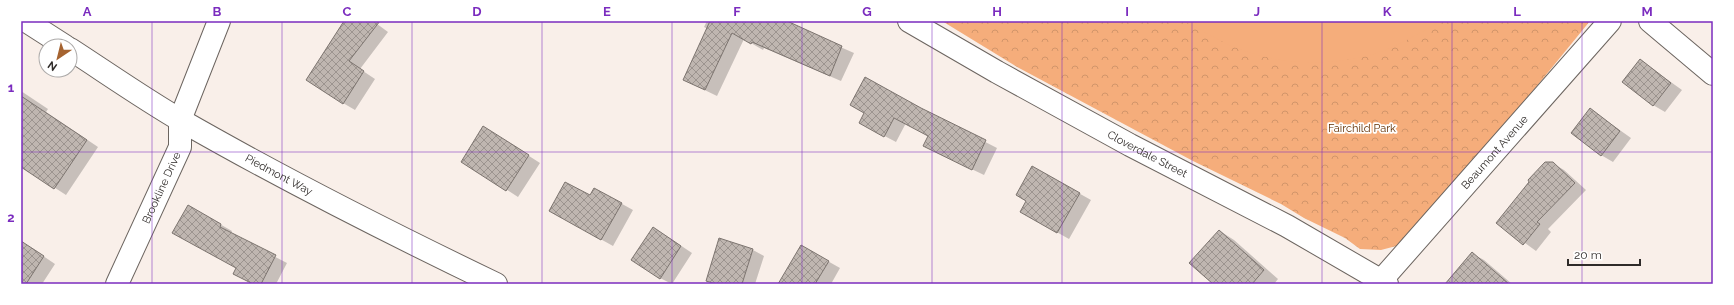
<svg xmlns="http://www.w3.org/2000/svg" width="1734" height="305" font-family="Raleway,sans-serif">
<defs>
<pattern id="forest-crowns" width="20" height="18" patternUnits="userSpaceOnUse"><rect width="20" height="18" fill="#f5ad7b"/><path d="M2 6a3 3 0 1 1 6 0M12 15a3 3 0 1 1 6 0" fill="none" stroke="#d2956a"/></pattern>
<pattern id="building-cross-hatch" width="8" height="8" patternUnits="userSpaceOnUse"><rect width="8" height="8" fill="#bfb6b0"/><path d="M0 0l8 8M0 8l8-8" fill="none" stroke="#9c948f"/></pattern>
</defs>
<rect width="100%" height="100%" fill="#f9efe9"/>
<!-- forest -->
<path fill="url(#forest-crowns)" d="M942,21H1590L1514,114L1400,245L1381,250L1360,249L1345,238L1304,218L1281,204L1193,161L1019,68Z"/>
<!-- pitch -->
<path fill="#f5ad7b" d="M1184,21H1442C1419,33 1392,50 1367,56C1322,67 1270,64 1227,44C1213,37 1199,29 1184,21Z"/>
<!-- shadow -->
<path fill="#0003" d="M346,21H373L388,32L360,69L375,79L355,110L343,103Z
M707,21H781L854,53L841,81L764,48L763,50L744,39L717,96L684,80L708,29L704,27Z
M1640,60L1682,90L1665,112L1653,105Z
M21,91L48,109L46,112L98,147L66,195L29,171L21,137Z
M921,109L997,148L984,175L936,152L929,136L906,123L896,142L860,123Z
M1590,109L1631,138L1613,162L1601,155Z
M495,134L540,163L518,197L462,161Z
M1552,163L1564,170L1586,190L1548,229L1551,232L1536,251L1498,223L1531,182Z
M1032,167L1091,200L1069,239L1021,212L1028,201Z
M595,189L633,210L613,246L550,211L590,197Z
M188,206L232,231L231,234L287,263L276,284H254L237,268Z
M1220,231L1234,240L1278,279L1274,284H1214Z
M665,235L692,253L672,284L660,278Z
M21,241L55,264L42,284H21Z
M801,246L840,268L831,284H780Z
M753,250L764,256L755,284H713L707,280Z
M1473,254L1484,260L1512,284H1447Z"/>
<!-- building -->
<path fill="url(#building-cross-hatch)" stroke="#7c746f" d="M344,21H380L349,61L364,71L343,104L306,80Z
M710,21H787L842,46L830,76L752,42L751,44L732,33L705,90L683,80Z
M1640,59L1671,83L1653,106L1622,82Z
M865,77L921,108L986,140L972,170L923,146L928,136L894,118L884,137L859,123L864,113L850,105Z
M21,96L87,140L54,189L21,167Z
M1590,108L1620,131L1601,156L1571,133Z
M483,126L529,155L506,191L461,162Z
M1545,162H1553L1575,183L1537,222L1540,224L1523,245L1496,223L1529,182L1528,180Z
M1032,166L1080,193L1057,233L1020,212L1026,201L1016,195Z
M565,182L590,195L594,188L622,203L601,240L549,211Z
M188,205L221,224L220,227L276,255L261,284H253L233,274L236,268L172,233Z
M653,227L681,246L660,279L631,260Z
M1219,230L1264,270L1252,284H1213L1189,263Z
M719,238L753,249L742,284H716L706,281Z
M21,241L44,256L26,284H21Z
M801,245L829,261L815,284H778Z
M1472,252L1509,284H1445Z"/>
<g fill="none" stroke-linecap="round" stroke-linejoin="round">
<!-- minor casing -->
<g stroke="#6c6560" stroke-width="24">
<g id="minor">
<path d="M26,21L65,46"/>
<path id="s1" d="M909,21L997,72L1130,145L1287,226L1387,284"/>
<path d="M1650,21L1713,74"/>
<path id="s2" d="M70,49C107,73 144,99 182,121C285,180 390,233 496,284"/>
<path id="s3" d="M117,284L180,147V120L219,21"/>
</g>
</g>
<!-- tertiary casing -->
<g stroke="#6c6560" stroke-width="24">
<g id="tertiary">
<path id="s4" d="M1378,284L1610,21"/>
</g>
</g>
<!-- minor -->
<use href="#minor" stroke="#fff" stroke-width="22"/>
<!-- tertiary -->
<use href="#tertiary" stroke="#fff" stroke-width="22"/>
</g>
<!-- grid -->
<path fill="none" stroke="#7b2cbf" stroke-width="1" stroke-opacity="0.55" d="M152,21V284M282,21V284M412,21V284M542,21V284M672,21V284M802,21V284M932,21V284M1062,21V284M1192,21V284M1322,21V284M1452,21V284M1582,21V284M21,152H1713"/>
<g text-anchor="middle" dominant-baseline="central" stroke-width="3.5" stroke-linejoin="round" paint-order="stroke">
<!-- park labels -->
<g font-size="11" fill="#612e00" stroke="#fff">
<text x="1362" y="128">Fairchild Park</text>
</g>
<!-- street labels -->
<g font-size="11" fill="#2f2b29" stroke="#fff">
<text stroke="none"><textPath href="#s4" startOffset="176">Beaumont Avenue</textPath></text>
<text stroke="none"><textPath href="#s1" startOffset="273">Cloverdale Street</textPath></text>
<text stroke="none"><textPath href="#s2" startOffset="244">Piedmont Way</textPath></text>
<text stroke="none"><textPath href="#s3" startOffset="106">Brookline Drive</textPath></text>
</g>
</g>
<!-- border -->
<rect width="1734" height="305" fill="none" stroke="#ffffff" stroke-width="44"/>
<!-- north arrow -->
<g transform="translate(58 58) rotate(215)"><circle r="19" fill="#ffffff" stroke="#acaaa9"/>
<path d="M0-3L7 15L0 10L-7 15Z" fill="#a56330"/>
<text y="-6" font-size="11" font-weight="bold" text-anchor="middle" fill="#2f2b29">N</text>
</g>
<!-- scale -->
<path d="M1568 259v6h72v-6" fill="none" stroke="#2f2b29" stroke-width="2"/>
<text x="1574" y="259" font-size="12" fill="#2f2b29" stroke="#ffffff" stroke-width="3" paint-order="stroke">20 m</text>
<rect x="22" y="22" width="1690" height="261" fill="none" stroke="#7b2cbf" stroke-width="1.5"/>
<g font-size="13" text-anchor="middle" font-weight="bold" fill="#7b2cbf">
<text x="87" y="16">A</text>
<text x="217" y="16">B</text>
<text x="347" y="16">C</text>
<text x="477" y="16">D</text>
<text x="607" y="16">E</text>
<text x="737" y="16">F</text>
<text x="867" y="16">G</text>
<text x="997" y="16">H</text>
<text x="1127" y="16">I</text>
<text x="1257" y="16">J</text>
<text x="1387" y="16">K</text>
<text x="1517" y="16">L</text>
<text x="1647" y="16">M</text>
<text x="11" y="92">1</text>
<text x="11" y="222">2</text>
</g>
</svg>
